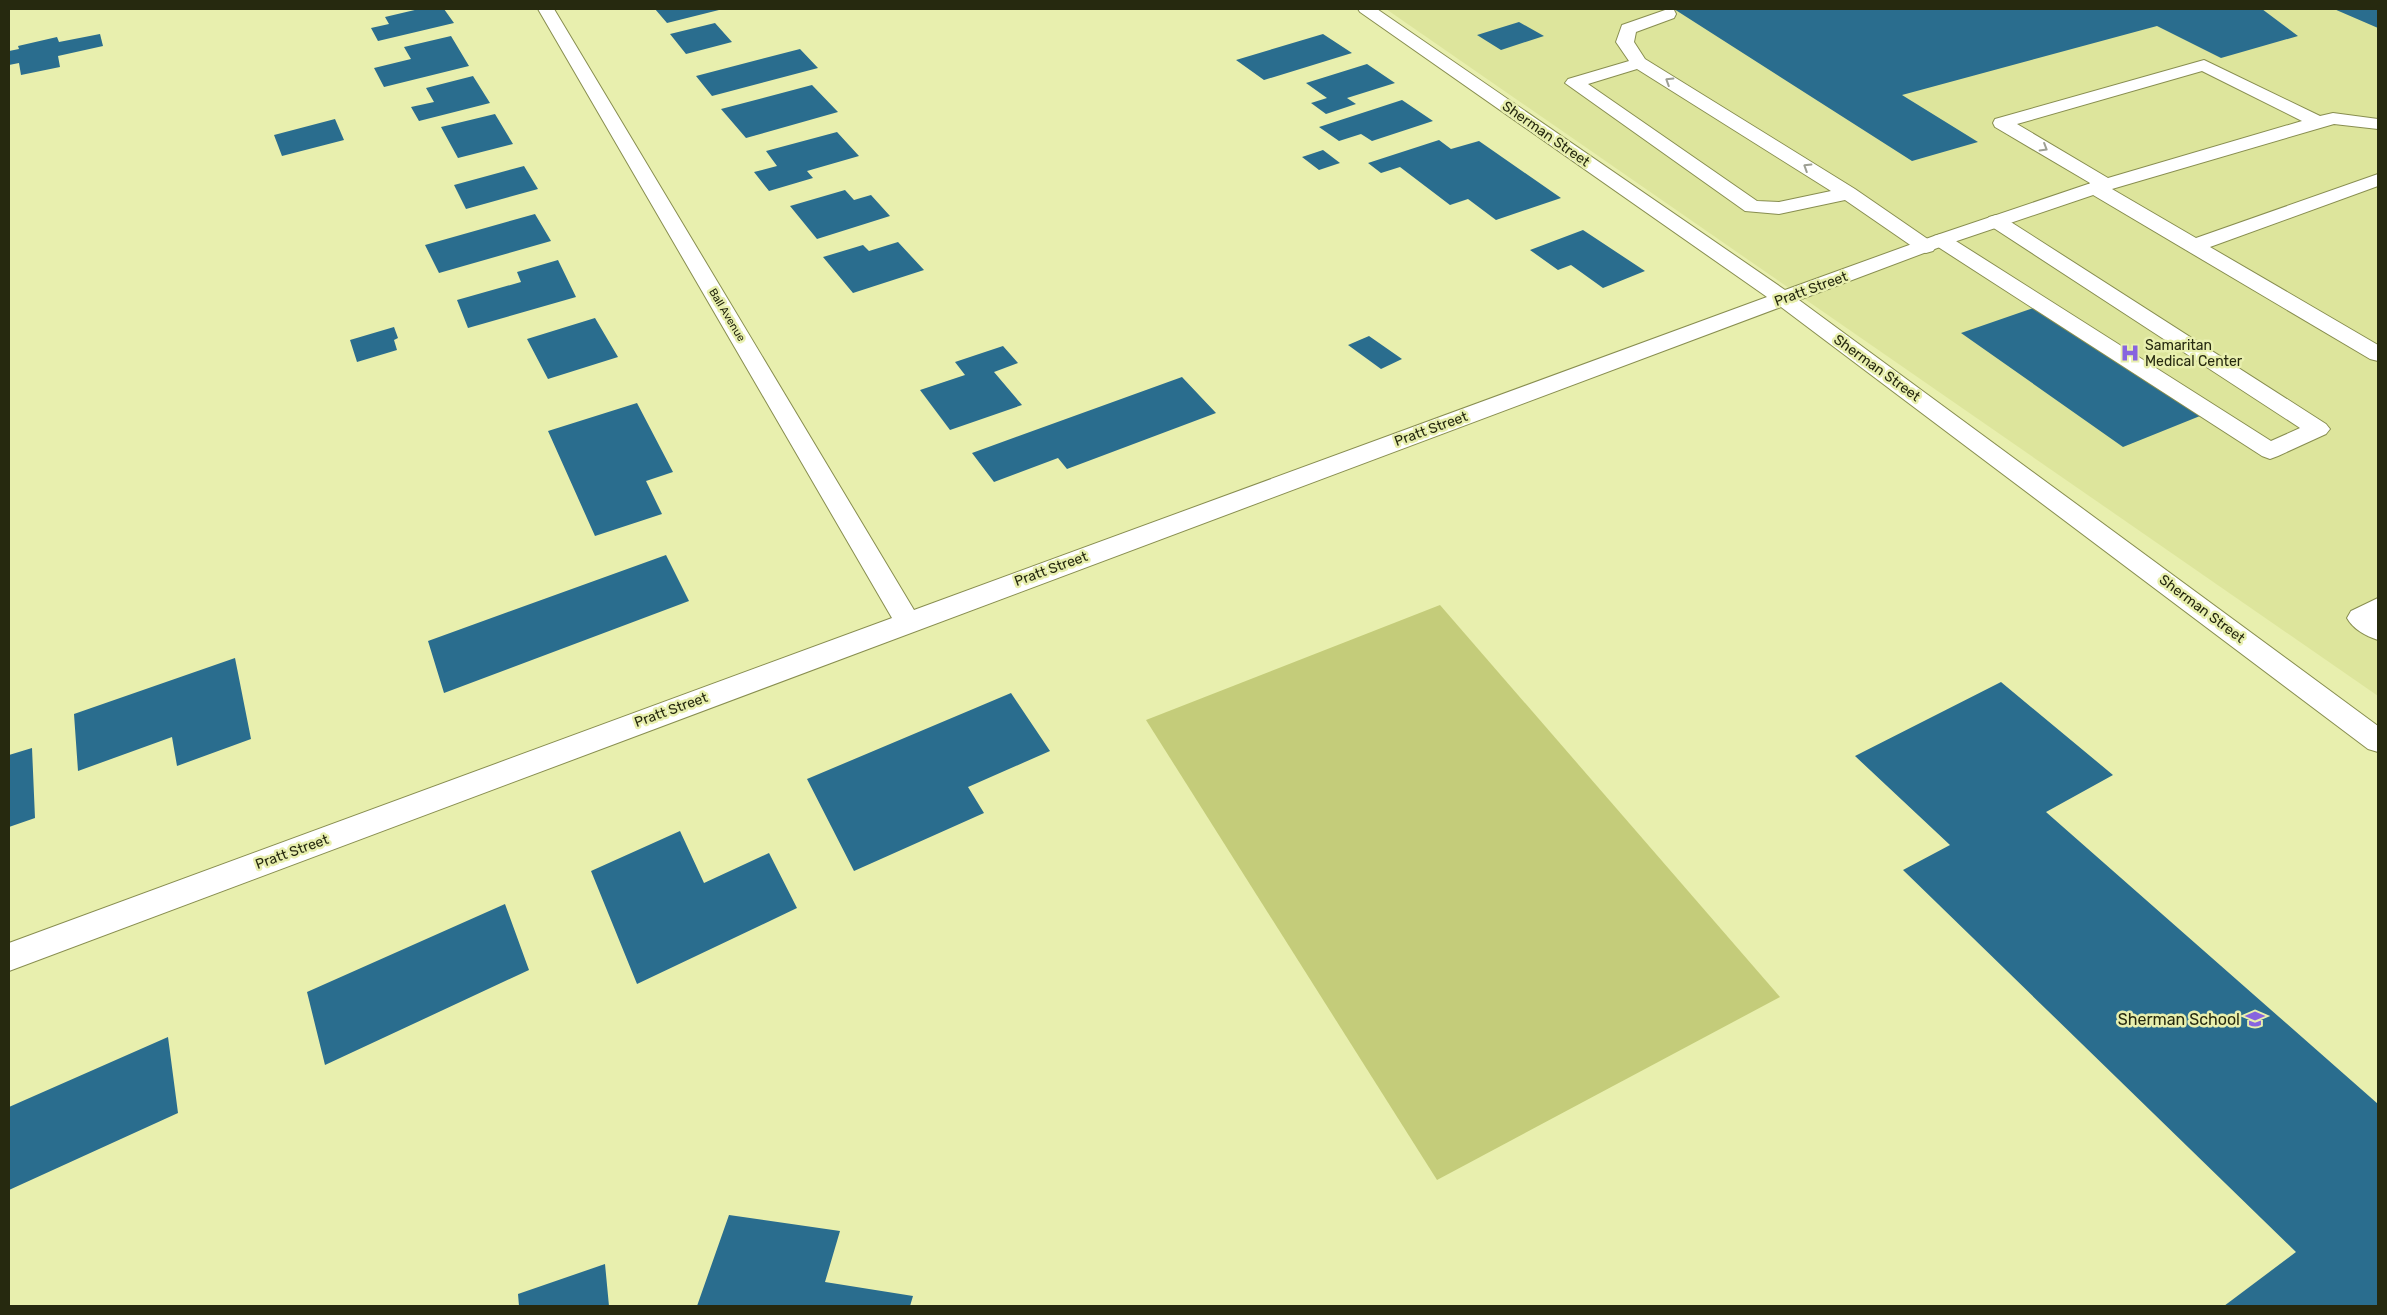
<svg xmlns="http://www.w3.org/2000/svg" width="2387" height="1315" font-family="Rubik,sans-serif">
<rect width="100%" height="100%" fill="#e8efae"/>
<!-- built -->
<path fill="#dde59c" d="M1386,9H2378V696Z"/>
<!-- green -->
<path fill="#c4cc7a" d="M1440,605L1780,997L1437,1180L1146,720Z"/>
<!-- building -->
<path fill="#2a6d8e" d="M419,9H444L454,23L378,41L371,28L389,24L385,17Z
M655,9H718L719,10L667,23Z
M1674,9H2262L2298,36L2221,58L2157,26L1902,95L1978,142L1912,161Z
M2334,9H2378V28Z
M1519,22L1544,36L1501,50L1477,35Z
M715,23L732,42L686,54L670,34Z
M100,34L103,46L58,56L60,67L21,75L19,63L9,65V51L19,49L18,46L57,37L59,42Z
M1323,34L1352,53L1264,80L1236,60Z
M451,36L469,66L384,87L374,68L411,59L404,47Z
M800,49L818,68L712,96L696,76Z
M1367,64L1395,83L1347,98L1356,104L1326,114L1311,103L1327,98L1306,83Z
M473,76L490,103L419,121L411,107L434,102L426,88Z
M812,85L838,112L746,138L721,109Z
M1402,100L1433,121L1372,141L1361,134L1339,141L1319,127Z
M495,114L513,144L458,158L441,127Z
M335,119L344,140L282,156L274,135Z
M837,132L859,156L807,171L813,178L769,191L754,172L777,166L766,151Z
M1439,140L1451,149L1479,141L1561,198L1496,220L1468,199L1450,205L1400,167L1381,173L1368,163Z
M1323,150L1340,163L1319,170L1302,157Z
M524,166L538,189L466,209L454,185Z
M845,190L854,200L871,195L890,216L817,239L790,206Z
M535,214L551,241L439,273L425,245Z
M1583,230L1645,271L1603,288L1571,265L1558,270L1530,250Z
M898,242L924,270L853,293L823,257L863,245L869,251Z
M558,260L576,297L468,328L457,300L521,282L517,272Z
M2036,307L2200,416L2123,447L1961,333Z
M595,318L618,357L548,379L527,339Z
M394,327L398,338L394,340L397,350L357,362L350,340Z
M1369,336L1402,359L1381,369L1348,345Z
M1003,346L1018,363L994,372L1022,405L950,430L920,390L965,375L955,362Z
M1182,377L1216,413L1067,469L1058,458L994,482L972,453Z
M637,403L673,472L646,481L662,514L595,536L548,431Z
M666,555L689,601L444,693L428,641Z
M235,658L251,739L177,766L172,737L78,771L74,714Z
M2001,682L2113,775L2046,812L2378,1104V1306H2224L2296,1252L1903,870L1950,845L1855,756Z
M1011,693L1050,751L968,787L984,813L854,871L807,779Z
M32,748L35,818L9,827V755Z
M680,831L704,883L769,853L797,908L637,984L591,871Z
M505,904L529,970L325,1065L307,992Z
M168,1037L178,1113L9,1190V1107Z
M729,1215L840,1231L825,1282L913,1296L910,1306H697Z
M605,1264L609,1306H519L518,1294Z"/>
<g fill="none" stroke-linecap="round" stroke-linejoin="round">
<!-- lane casing -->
<g stroke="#888e50" stroke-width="2">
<path id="lane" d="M1668,9L1674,10L1676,14L1674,18L1636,32L1634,42L1645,59L1855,189L1932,242L1934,236L1941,234L1948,236L2271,441L2300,428L1989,225L1986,221L1989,217L1996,215L2003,217L2326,424L2330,429L2326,434L2278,456L2270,459L2262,456L1935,245L1936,247L1933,251L1926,253L1919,251L1845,200L1779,214L1745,211L1565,83L1568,79L1629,61L1616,42L1622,25ZM1637,69L1831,191L1779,202L1757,201L1588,84Z
M2204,60L2320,116L2333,113L2378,119V129L2334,124L2112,189L2196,238L2378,174V186L2210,247L2378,345V361L2370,359L2088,192L2085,188L2090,183L1995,127L1993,123L1995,119ZM2202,71L2302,121L2108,178L2017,124Z
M2378,598V640C2366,636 2353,629 2347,618L2351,611Z"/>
</g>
<!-- street casing -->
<g stroke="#888e50" stroke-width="2">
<path id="street" d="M538,9H554L914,610L1767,297L1360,12L1358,9H1377L1785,290L1934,236L2088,184H2102L2105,188L2102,192L1948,244L1799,300L2378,726V752L2368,749L1781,307L9,971V943L892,618Z"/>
</g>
<!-- lane -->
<use href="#lane" fill="#fff" fill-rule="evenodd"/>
<!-- street -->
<use href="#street" fill="#fff" fill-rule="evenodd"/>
</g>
<!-- one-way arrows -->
<defs><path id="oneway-chevron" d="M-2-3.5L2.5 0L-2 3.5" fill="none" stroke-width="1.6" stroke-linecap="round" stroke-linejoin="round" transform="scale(1.25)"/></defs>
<g stroke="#9d9f93">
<use href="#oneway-chevron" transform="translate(1669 81) rotate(-148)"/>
<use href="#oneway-chevron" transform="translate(2044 148) rotate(31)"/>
<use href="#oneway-chevron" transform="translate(1807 167) rotate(-148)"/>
</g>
<!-- icons -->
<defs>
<g id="hospital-bare" transform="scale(1.5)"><path d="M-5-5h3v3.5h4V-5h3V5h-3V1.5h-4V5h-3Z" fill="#8764df" stroke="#e8efae" stroke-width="2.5" paint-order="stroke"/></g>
<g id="school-bare" transform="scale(1.5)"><path d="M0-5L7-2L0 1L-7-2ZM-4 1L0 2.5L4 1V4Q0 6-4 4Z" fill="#8764df" stroke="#e8efae" stroke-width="2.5" paint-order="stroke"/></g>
</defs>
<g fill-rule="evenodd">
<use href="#hospital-bare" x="2130" y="353"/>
<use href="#school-bare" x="2255" y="1019"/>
</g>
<g text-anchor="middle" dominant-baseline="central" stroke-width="5" stroke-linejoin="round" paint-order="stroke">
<!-- far-street labels -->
<g font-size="11" fill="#26290f" stroke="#e8efae">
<text transform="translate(727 315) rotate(59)">Ball Avenue</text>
</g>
<!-- street labels -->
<g font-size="14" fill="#26290f" stroke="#e8efae">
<text transform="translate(1546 134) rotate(35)">Sherman Street</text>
<text transform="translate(1811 289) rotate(-20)">Pratt Street</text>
<text transform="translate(1877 368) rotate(36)">Sherman Street</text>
<text transform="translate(1431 429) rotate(-20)">Pratt Street</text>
<text transform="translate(1051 569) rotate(-20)">Pratt Street</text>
<text transform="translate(2202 609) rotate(37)">Sherman Street</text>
<text transform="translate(671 710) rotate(-20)">Pratt Street</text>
<text transform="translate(292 852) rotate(-20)">Pratt Street</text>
</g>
<!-- poi labels -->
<g font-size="14" fill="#26290f" stroke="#e8efae" text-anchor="start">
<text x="2145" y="345">Samaritan<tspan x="2145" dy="16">Medical Center</tspan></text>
</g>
<!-- near-poi labels -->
<g font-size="16" fill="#26290f" stroke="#e8efae" text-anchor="end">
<text x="2240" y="1019">Sherman School</text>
</g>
</g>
<!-- border -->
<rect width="2387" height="1315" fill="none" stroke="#26290f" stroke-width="20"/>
</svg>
